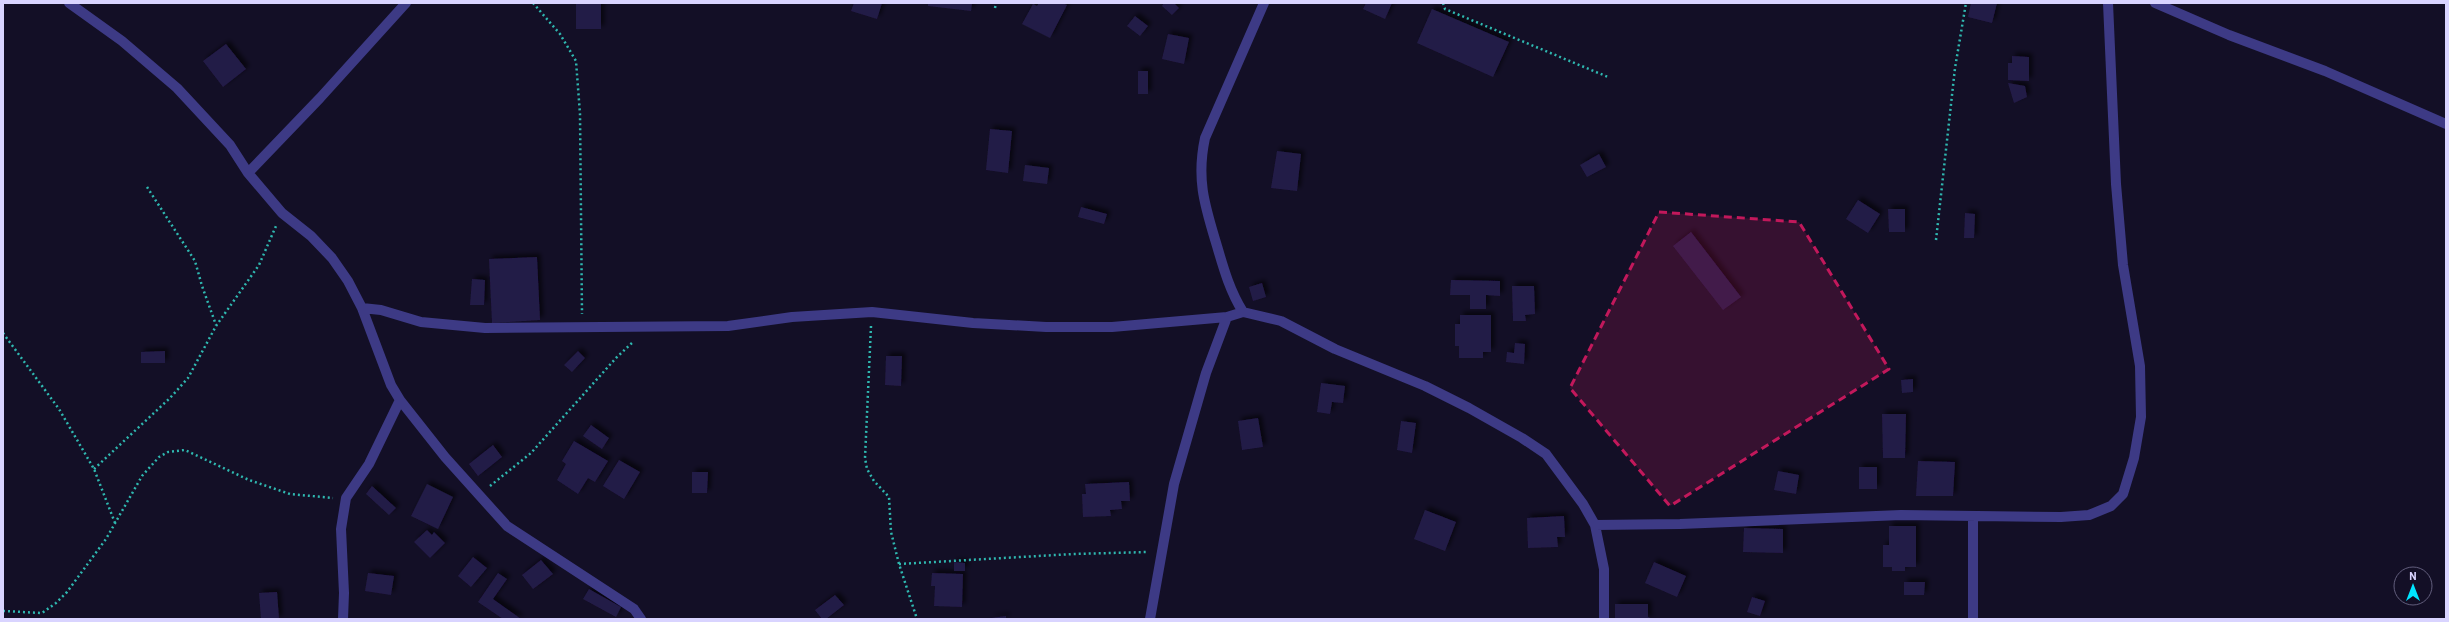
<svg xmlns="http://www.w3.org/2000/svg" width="2449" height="622" font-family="Barlow,sans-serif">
<defs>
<filter id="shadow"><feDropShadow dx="3.5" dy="-3.5" stdDeviation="2" flood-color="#0009"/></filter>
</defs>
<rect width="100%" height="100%" fill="#130f26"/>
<!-- building -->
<path fill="#241b47" filter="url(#shadow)" d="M576,3H601V29H576Z
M854,3H882L877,19L851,11Z
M928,3H972L971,11L928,6Z
M1039,3H1062L1067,5L1050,38L1022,24L1033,4L1037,6Z
M1164,3H1174L1179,8L1172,15L1162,6Z
M1366,3H1392L1385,19L1363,9Z
M1971,3H1997L1992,23L1968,17Z
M1432,9L1509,42L1493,77L1417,43Z
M1135,16L1148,26L1140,36L1127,26Z
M1168,34L1189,38L1184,64L1162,59Z
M226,44L246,69L223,87L203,61Z
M2012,56L2029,57V81L2008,80V63H2012Z
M1138,71H1148V94H1138Z
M2008,83L2025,86L2027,97L2014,103Z
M990,129L1012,131L1008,173L986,170Z
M1277,151L1301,154L1297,191L1271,188Z
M1599,154L1606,167L1587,177L1580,165Z
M1025,165L1049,168L1047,184L1023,181Z
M1858,200L1880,214L1868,233L1846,219Z
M1081,207L1107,214L1104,224L1078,217Z
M1888,209H1905V232H1889Z
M1965,213L1975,214L1974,238H1964Z
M1691,232L1741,297L1723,310L1673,246Z
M537,257L540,320L492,323L489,259Z
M472,279L485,280L484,305H470Z
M1451,280L1500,281V296L1486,295V309H1470V295H1450Z
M1262,283L1266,297L1253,301L1249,287Z
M1512,286H1534L1535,314L1525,315L1526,321H1513Z
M1460,315H1491V352H1483V358H1459V346H1455V324H1460Z
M1515,343L1525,344L1524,364L1506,362L1507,352L1514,353Z
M165,351V363H141V352Z
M578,351L585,358L572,372L564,365Z
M886,356H902L901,386L885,385Z
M1913,379V392L1902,393L1901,380Z
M1321,383L1345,386L1343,403L1332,402L1330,414L1317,412Z
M1882,414H1906L1905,458H1883Z
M1258,418L1263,447L1242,450L1238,421Z
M1401,421L1416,423L1412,453L1397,450Z
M591,425L609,438L602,449L583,436Z
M574,441L608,461L595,482L588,478L578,494L557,480L566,464L562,461Z
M493,445L502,457L478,476L469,464Z
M619,460L640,472L624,499L603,486Z
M1918,461L1955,462L1953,496H1916Z
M1859,467H1877V489H1859Z
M1778,471L1799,475L1796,494L1774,490Z
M692,472H708L707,493H692Z
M1129,482L1130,501H1121L1122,509L1110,510L1111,516L1083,517L1082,494H1086L1085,484Z
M427,484L453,497L438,529L411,516Z
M372,486L396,508L389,515L366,494Z
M1425,510L1456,522L1445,551L1414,539Z
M1564,516L1565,537H1557L1558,547L1528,548L1527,518Z
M1889,526H1916V567H1905V571H1892V567H1883V545H1889Z
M1744,528L1783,529V553L1743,552Z
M427,530L432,535L434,532L445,543L430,558L414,542Z
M473,557L487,568L471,587L458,576Z
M541,560L553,574L533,589L522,575Z
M954,562L965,563V571H954Z
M1654,562L1686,576L1677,597L1645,583Z
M368,573L394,576L391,595L365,591Z
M498,573L507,579L493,599L521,619H503L478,602Z
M932,573L963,574L962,607L934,606L935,586H931Z
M1904,582H1925L1924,595H1904Z
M589,589L621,607L616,617L583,599Z
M277,592L279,619H261L259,593Z
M835,595L844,605L826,619H822L815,610Z
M1752,597L1765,601L1760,616L1747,612Z
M1615,604H1648V617L1652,619H1615Z
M1006,616V619H991V618Z"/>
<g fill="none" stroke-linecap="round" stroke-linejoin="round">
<!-- path -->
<path stroke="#2fb8b0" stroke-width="2.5" stroke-dasharray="2 3" stroke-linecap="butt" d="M533,3L560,34L576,61L580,114L582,314
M1443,3L1445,9L1608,77
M995,8L996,3
M147,187L195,261L202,286L216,325
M1936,240L1955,68L1966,3
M871,326L865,458L867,469L874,481L889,497L891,532L899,564L917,619
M3,333L59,409L94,469L115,523
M94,469L170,398L188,378L216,326L259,265L276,226
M490,486L531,453L616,358L634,341
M899,564L1073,554L1148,552
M3,611L42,613L56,603L67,592L106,539L142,476L159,457L168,452L185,450L249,480L290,494L333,498"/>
<!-- street -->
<path stroke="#3d3a85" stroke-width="10" d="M69,3L122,41L177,88L230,145L248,173L282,213L311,236L332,258L348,281L362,308L391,385L400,400L445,457L507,526L634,609L641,619
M1264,3L1205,138C1196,180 1205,206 1217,246C1224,270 1230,291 1243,312L1281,321L1335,349L1425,386L1469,408L1522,438L1546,454L1583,504L1595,525L1604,569V619
M2155,3L2229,35L2325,71L2446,124
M248,173L320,98L406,3
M362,308L381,310L421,322L485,328L728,326L792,317L872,312L973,323L1046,327H1112L1227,317L1243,312
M1973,516V619
M1595,525L1680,524L1901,515L2061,517L2089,515L2111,506L2123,494L2134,458L2141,417L2140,366L2123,265L2116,184L2108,3
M343,619L344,593L341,529L346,498L369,464L400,400
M1150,619L1174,484L1206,373L1227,317"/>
</g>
<!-- marked area -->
<path fill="#c2185b" fill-opacity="0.2" stroke="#c2185b" stroke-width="3" stroke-dasharray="8 5" stroke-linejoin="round" d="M1659,212L1799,222L1889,369L1670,506L1570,388Z"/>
<!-- border -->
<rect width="2449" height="622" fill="none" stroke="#d9d4ff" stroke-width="8"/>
<!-- north arrow -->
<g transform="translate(2413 586)"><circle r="19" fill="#130f26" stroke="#625e7d"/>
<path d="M0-3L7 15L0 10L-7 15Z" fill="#00e5ff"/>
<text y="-6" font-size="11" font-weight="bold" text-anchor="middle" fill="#d9d4ff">N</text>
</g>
</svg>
